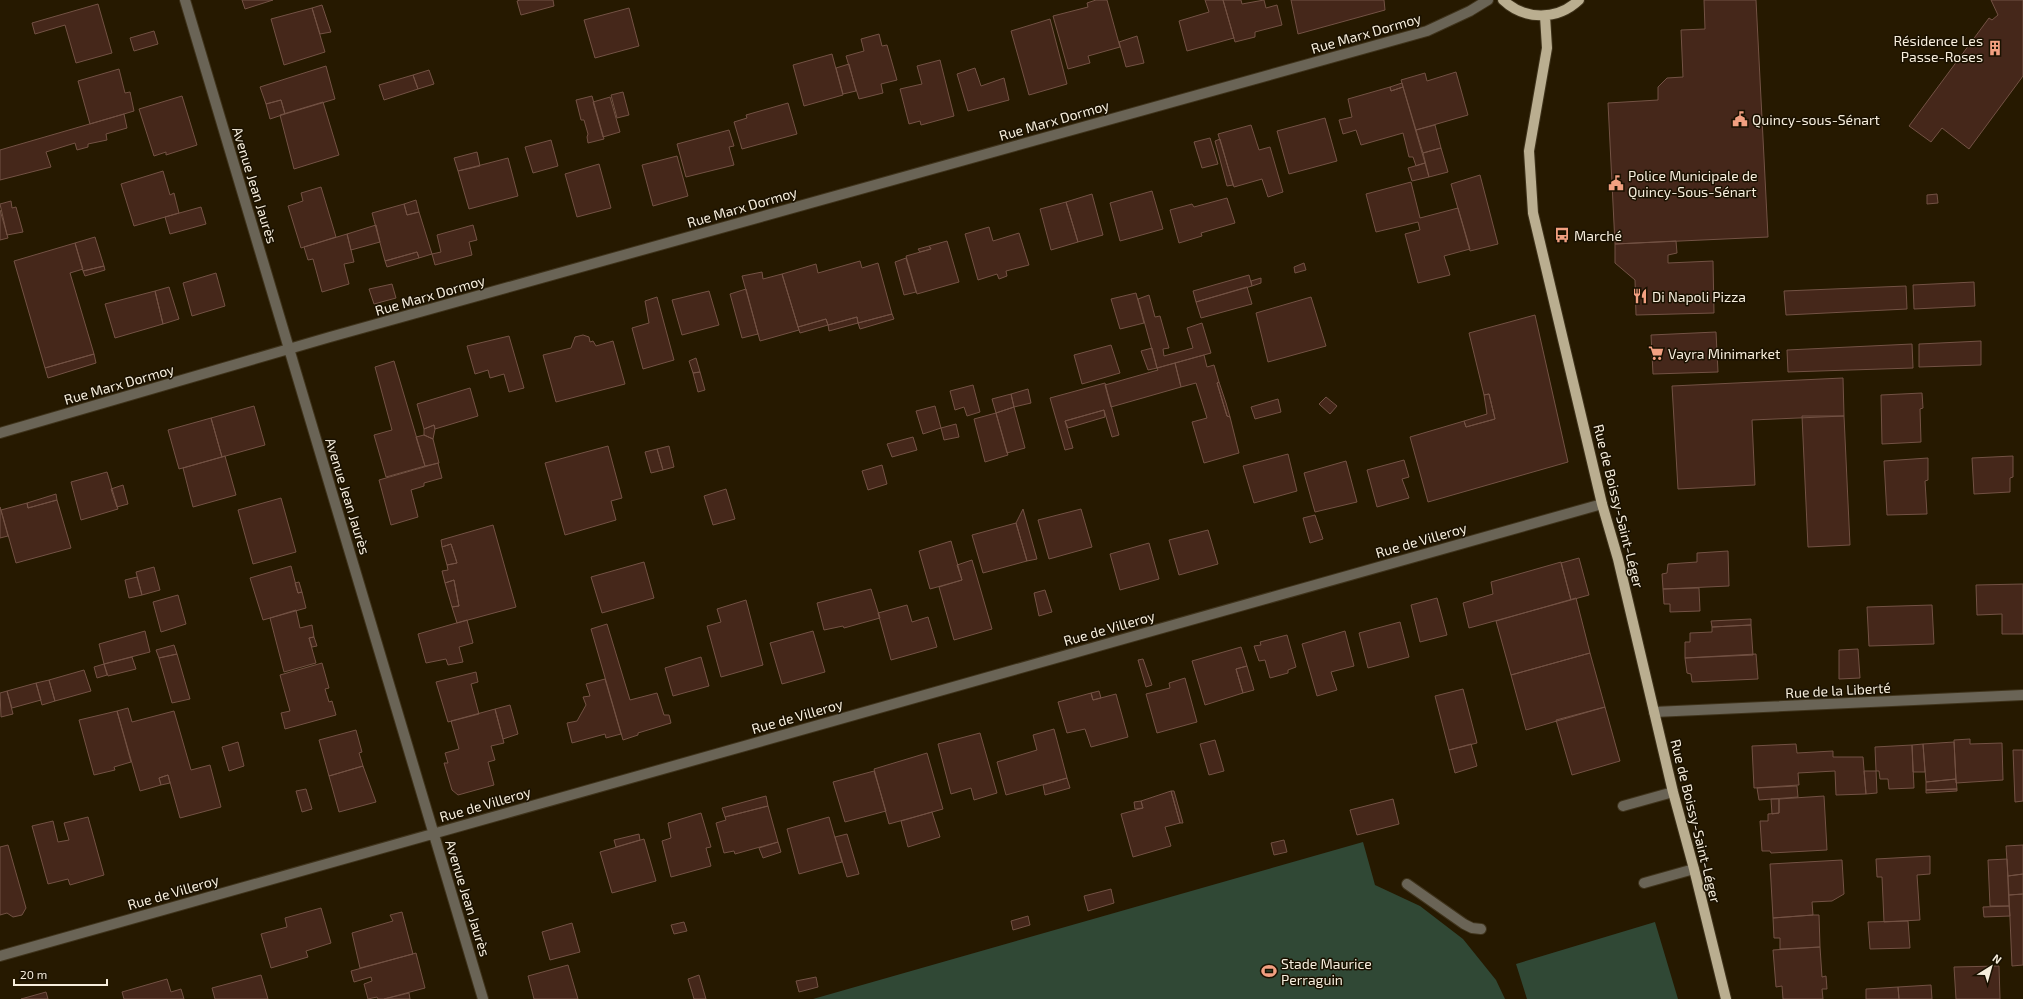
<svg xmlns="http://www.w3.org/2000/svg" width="2023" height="999" font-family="'Exo 2',sans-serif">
<rect width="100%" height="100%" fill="#261900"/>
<!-- green -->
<path fill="#304835" d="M1363,842L1375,885L1420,906L1463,939L1496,980L1505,999H813Z
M1655,922L1678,999H1527L1516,964Z"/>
<!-- building -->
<path fill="#45271a" stroke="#735244" d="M242,0H273L245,9Z
M520,0H553L554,6L521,15L517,1Z
M1096,0H1107L1120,47L1088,56L1090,63L1068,69L1053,16L1088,7L1087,3Z
M1205,0H1223L1234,38L1187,51L1179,21L1209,12Z
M1223,0H1241L1242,4L1264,0L1266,8L1277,5L1282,25L1255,32V37L1235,42Z
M1291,0H1384L1385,10L1298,34Z
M1704,0H1756L1768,237L1615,244L1608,103L1658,100V87L1667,78L1683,77L1681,30L1705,29Z
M1991,0H2023V76L1969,149L1942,128L1931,142L1909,126L1989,18L1992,20L1998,15Z
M98,4L112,53L76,63L65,25L35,34L32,23Z
M322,5L331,32L320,34L312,8Z
M312,8L325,52L284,65L271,19Z
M629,8L639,46L595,58L584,20Z
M1050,19L1067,84L1029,95L1011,31Z
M154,31L158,44L134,51L130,38Z
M879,34L882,46L887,45L897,80L881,84L883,93L859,99L846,56L864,51L861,39Z
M1137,36L1144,63L1126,67L1119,42Z
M832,54L843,95L804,106L793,65Z
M940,60L954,116L921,125L920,121L909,124L900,89L922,84L917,66Z
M849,64L856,91L843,94L836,68Z
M326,66L335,99L285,114L281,100L266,104L260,87Z
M975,68L981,86L1004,78L1009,100L968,111L957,74Z
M119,69L125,93L130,92L134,111L90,124L78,81Z
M429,70L434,84L418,89L413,75Z
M1456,72L1468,115L1416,130L1401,80L1425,73L1427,81Z
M413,75L418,89L384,100L379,85Z
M1402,83L1403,87L1391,91L1390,87Z
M1390,87L1391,91L1403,87L1425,163L1416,166L1413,157H1409L1403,133L1361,145L1356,130L1343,134L1339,120L1352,117L1348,99Z
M623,92L629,115L617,118L611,95Z
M182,96L197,145L166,155V152L154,156L139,109Z
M592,96L604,139L588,143L587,137L588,134L584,120H581L576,100Z
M610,97L620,132L603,137L593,102Z
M281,100L285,114L270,119L266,104Z
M323,102L339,155L294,169L280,115Z
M788,103L797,134L742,149L734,122L747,118L746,115Z
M124,114L127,128L106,134L107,140L88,144V147L77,150L75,143L46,152L51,167L0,180V150Z
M1325,118L1337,161L1289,174L1277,131Z
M1251,125L1259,150L1270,147L1283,192L1268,197L1262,179L1234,187L1218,134Z
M1435,125L1441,148L1423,153L1416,130Z
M729,130L734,146L729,147L734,165L686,177L677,144Z
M1210,138L1218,164L1202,168L1194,142Z
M1220,139L1233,185L1227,186L1215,141Z
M551,140L558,166L533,173L525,147Z
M1441,148L1448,172L1429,177L1423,153Z
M477,152L480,166L458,171L454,158Z
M677,156L688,196L653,206L642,165Z
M508,158L518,196L469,209L458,171Z
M1425,163L1429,177L1412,181L1408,168Z
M599,164L611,208L577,217L565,174Z
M163,171L170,195L174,193L179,213L134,226L121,184Z
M1480,175L1498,244L1470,251L1451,184Z
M1411,182L1420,218L1458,208L1470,249L1444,256L1450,275L1418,283L1405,234L1420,230L1418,222L1376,232L1366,194Z
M321,187L336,237L301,248L288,206L303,201L301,193Z
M1152,191L1163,229L1120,241L1110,203Z
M1092,194L1103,235L1078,242L1066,202Z
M1937,194L1938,203L1927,204V195Z
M1227,198L1235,223L1201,233L1202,236L1179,243L1170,210L1192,204L1194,207Z
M416,200L419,212L407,215L404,204Z
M11,201L12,208L16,207L23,232L7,235L0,204Z
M1066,202L1078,242L1051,250L1040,209Z
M404,204L407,215L419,212L432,254L419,258L417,252L385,261L372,213Z
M201,207L206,224L170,234L165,217Z
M0,210L8,238L0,240Z
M376,225L380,242L351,250L347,234Z
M473,225L477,240L469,242L472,255L435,265L432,254L441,252L437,235Z
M989,227L993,241L1019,233L1029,265L1006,271L1007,276L999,279L997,274L978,280L965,234Z
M347,234L354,262L344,264L349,284L322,292L313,259L308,260L304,247Z
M95,237L104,266L83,271L75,243Z
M947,241L959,282L917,294L906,256L931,249L929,246Z
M1676,241L1677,253L1668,255V263L1713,261L1714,313L1636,315L1635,280L1615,263V244Z
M75,243L83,269L70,273L94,354L45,368L14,261Z
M929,246L931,249L920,252L918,249Z
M417,252L419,258L387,267L385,261Z
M906,258L916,292L904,295L895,262Z
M860,261L862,268L878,263L892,314L858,323L857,317L828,325L826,319L798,327L782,274L816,264L818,273Z
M1304,263L1306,270L1295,273L1294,267Z
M104,266L105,270L85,276L83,271Z
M762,272L763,279L782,274L799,330L760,341L742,276Z
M216,273L225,306L192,316L183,283Z
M1249,275L1252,286L1196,302L1193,291Z
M1261,278V283L1252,286L1251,281Z
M1974,282L1975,306L1914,309L1913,285Z
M392,284L396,298L374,304L369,289Z
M1906,286L1907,309L1786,315L1784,291Z
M169,287L179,319L163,324L155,291Z
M1247,287L1252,304L1201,318L1196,302Z
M746,289L758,334L742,338L730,294Z
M155,291L163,324L115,338L105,304Z
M709,291L719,325L682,335L672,300Z
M1136,293L1144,323L1120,329L1111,299Z
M1149,295L1155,317L1160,316L1169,348L1163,349L1164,356L1193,348L1187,328L1202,323L1211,353L1157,368L1138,299Z
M657,297L674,360L643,369L632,328L649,323L645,301Z
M1311,297L1326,346L1268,362L1256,313Z
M892,314L894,319L860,329L858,323Z
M1535,315L1568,462L1428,502L1410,437L1464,421L1466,427L1495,419L1489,394L1484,395L1469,333Z
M857,317L858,323L829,331L828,325Z
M826,319L828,325L800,333L798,327Z
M1716,332L1718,372L1653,374L1651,335Z
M583,335L589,337L590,342L593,341L596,346L613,341L625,384L556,402L543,355L571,348L575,337Z
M509,336L524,388L509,392L504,374L490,378L488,370L475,374L467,346Z
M1981,341V365L1919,367V344Z
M1912,344L1913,368L1788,372L1787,350Z
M1111,345L1120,373L1082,384L1074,355Z
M1152,348L1157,368L1148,370L1141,351Z
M94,354L96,363L48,378L45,368Z
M1204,355L1207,367L1214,365L1219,382L1217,383L1227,416L1230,417L1239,453L1204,463L1192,422L1207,418L1196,383L1181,387L1175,363Z
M696,358L700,372L693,373L689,361Z
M394,361L425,466L386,477L374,435L392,430L375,367Z
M1175,363L1181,387L1111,407L1105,385L1158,370L1157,368Z
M700,372L705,390L698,392L693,373Z
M1843,378L1844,416L1752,420L1755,485L1678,489L1672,386Z
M1219,382L1226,403L1230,417L1227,416L1217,383Z
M1105,383L1119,435L1112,437L1104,410L1065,421L1073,448L1065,450L1050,398Z
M973,385L980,412L967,416L964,407L955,410L950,391Z
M470,388L478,416L435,429L434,425L424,429L417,404Z
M1028,389L1031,403L1014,407L1011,394Z
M1922,393L1923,408L1920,409L1921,442L1882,444L1881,395Z
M1011,394L1014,407L996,413L992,399Z
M1489,394L1495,419L1466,427L1464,421L1487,414L1484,395Z
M1326,397L1337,406L1330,414L1319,404Z
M1278,399L1281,412L1255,419L1251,407Z
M254,406L265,445L222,457L211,418Z
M935,406L941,428L923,434L916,411Z
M1014,407L1025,448L1007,453L996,413Z
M1104,410L1105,417L1068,428L1065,421Z
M996,413L1008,455L985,462L974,419Z
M1802,416H1844L1850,545L1808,547Z
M211,418L222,457L179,469L168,430Z
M956,424L959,437L944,440L941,428Z
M434,425L435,429L433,439L424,435V429Z
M424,435L433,439L439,463L425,466L416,437Z
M913,437L917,450L892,457L887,444Z
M608,446L622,498L611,501L616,520L565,535L545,463Z
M669,446L674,467L663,470L657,449Z
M657,449L663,470L651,473L645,452Z
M1288,454L1297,491L1254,503L1243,466Z
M225,456L236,495L193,507L183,468Z
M2013,456V477L2010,478V492L1974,494L1972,458Z
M1928,458V480L1925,481L1927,514L1887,515L1884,461Z
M1404,460L1409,477L1402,479L1409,498L1377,507L1367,470Z
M1346,461L1357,502L1315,512L1304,473Z
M438,463L442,478L424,483V486L411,490L418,517L391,525L379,480Z
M882,465L887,484L868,490L862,471Z
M107,472L118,509L81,520L71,482Z
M123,485L128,504L117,507L111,489Z
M726,489L735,519L713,525L704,496Z
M56,494L57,500L28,508L27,503Z
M281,498L296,552L253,564L238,510Z
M57,500L71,548L16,563L1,510L27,503L28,508Z
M0,507L8,536L0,538Z
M1023,509L1037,559L1027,561L1016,523Z
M1081,509L1092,547L1049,559L1038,520Z
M1315,515L1323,539L1310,543L1303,518Z
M1016,523L1027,561L983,573L972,535Z
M493,525L516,607L457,623L452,607L459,606L454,580L445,583L442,571L448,570L447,565L457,563L451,544L442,547L441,540Z
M1208,530L1218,564L1179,575L1169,540Z
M951,541L962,580L930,589L919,551Z
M1149,543L1159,579L1120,590L1110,554Z
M451,544L457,563L447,565L442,547Z
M1728,551L1729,586L1663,589L1662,574L1667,573L1668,564L1697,562V553Z
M1579,558L1589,595L1571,600L1561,563Z
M972,560L992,629L954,640L939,587L962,580L957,565Z
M644,562L654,598L602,613L591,577Z
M1561,562L1571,600L1469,628L1463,603L1493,594L1491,582Z
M291,566L298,593L302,592L306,608L263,620L250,578Z
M154,567L160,590L142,595L136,572Z
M137,577L142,595L129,598L125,580Z
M454,580L459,606L452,607L445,583Z
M299,582L302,592L298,593L295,583Z
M2023,584V634H2002V614L1977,615L1976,585Z
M1699,588L1700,611L1670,612V604H1664L1663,589Z
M871,589L880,618L844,628L843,626L824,630L817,603Z
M1045,590L1052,612L1039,616L1034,593Z
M178,595L186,624L161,632L153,602Z
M1437,598L1447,635L1420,642L1411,605Z
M1576,598L1590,653L1511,675L1496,621Z
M746,600L763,665L721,677L707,626L721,622L717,609Z
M907,605L912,622L928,617L937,647L891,660L878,613Z
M1932,605L1934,644L1869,646L1867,607Z
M296,610L300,628L312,625L314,637L309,638L316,663L284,672L270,618Z
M1751,619V625L1712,627L1711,621Z
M467,620L473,643L459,647L463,662L448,665L446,659L426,663L418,634Z
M1400,622L1409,657L1368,668L1359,633Z
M607,624L630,700L657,693L664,715H669L671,723L638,733V735L623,740L591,629Z
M1751,625L1753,655L1685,658V642H1690V633L1712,632V627Z
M145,631L150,652L104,664L99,644Z
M813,631L825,672L782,684L770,643Z
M1345,631L1354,666L1331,672L1337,690L1317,696L1302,644Z
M1287,635L1296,667L1288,670V673L1270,678L1265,660L1259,661L1254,646L1261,645L1260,642Z
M314,637L317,646L312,647L309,638Z
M174,645L177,654L159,658L156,650Z
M1241,647L1247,666L1236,669L1243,693L1205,705L1192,661Z
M1858,649L1860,678L1839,679V650Z
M1590,653L1605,707L1526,730L1511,675Z
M177,654L190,699L172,703L159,658Z
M1756,654L1758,679L1692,682L1691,674L1687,673L1685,658Z
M132,657L136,669L108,676L104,664Z
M701,657L709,686L673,696L665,668Z
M1143,659L1152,685L1146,687L1138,660Z
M322,663L329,688L325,689L329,702L332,701L336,715L285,729L281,713L290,711L280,675Z
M104,664L107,675L97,678L94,667Z
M1247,666L1254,690L1243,693L1236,669Z
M84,670L91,691L55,701L49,680Z
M476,672L478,682L471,684L479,714L448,722L436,682Z
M1185,678L1197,722L1157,733L1146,694L1170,688L1169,683Z
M605,679L621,734L606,738L605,734L572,743L567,723L577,721L586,705L583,697L590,696L586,684Z
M49,680L55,701L42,705L36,683Z
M36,683L41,700L12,708L7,691Z
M1463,689L1477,743L1449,750L1435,696Z
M7,691L13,714L1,717L0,693Z
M1099,691L1101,698L1093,700L1091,693Z
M1091,693L1093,700L1116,694L1128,737L1091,747L1085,729L1067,733L1058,702Z
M510,705L518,734L503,739L495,709Z
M1605,707L1620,761L1572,775L1556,720Z
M128,708L132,722L174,711L191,770L210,765L221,807L180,818L168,775L159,778L161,785L140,791L117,711Z
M495,709L504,743L491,746L495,760L488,762L494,785L458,795L452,790L444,763H448L445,753L459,749L451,721Z
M117,711L131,762L114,767L115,770L94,775L79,720Z
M1054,729L1067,778L1006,795L997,762L1037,750L1033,735Z
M356,730L362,752L359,753L363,766L329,776L319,740Z
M980,733L997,793L974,800L971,788L951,794L938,744Z
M1970,739V744L2002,743L2003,780L1956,783L1954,740Z
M1215,740L1224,771L1209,775L1200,744Z
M238,742L244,766L229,771L222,747Z
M1954,742L1956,779L1926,782L1923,744Z
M1471,744L1477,766L1455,773L1449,750Z
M1796,744L1797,753L1833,751V757H1863L1866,794L1836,795L1835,771L1798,773L1799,785L1754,788L1752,746Z
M1923,744L1925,772H1913L1912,745Z
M1912,745L1914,788L1889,789L1888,779H1880L1879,771H1876L1875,747Z
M2013,750H2023V801L2015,802Z
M927,753L943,809L889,824L874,769Z
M363,766L376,802L339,812L329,776Z
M874,771L886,811L845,822L833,782Z
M1864,771H1876L1877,793L1866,794Z
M168,775L170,783L161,785L159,778Z
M1067,778L1070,788L1045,795L1043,785Z
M1956,779L1957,789L1926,790V782Z
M1797,786L1798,797L1759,800L1757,788Z
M306,789L312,809L302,812L296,791Z
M1957,789V791L1926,793V790Z
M1171,791H1174L1183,823H1180Z
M1171,791L1180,823L1165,827L1171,846L1133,857L1121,814L1143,808L1141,801Z
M766,796L768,806L725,817L722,808Z
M1824,796L1827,850L1771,853L1770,851H1762L1760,821H1768V814L1779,813V799Z
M1393,799L1399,824L1357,835L1350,810Z
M1771,799H1779V813L1772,814Z
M1141,801L1143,808L1135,809L1134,802Z
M768,806L778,842L735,854L734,851L724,853L716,823L726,820L725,817Z
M932,812L940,837L908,847L901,821Z
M701,813L711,847L706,848L711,866L671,877L662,841L671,838L668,823Z
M88,817L104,875L70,885L68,879L48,884L32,826L53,821L58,842L69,840L64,823Z
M829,817L842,862L799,874L787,829Z
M639,834L640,840L616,847L614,840Z
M847,834L859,874L847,877L835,837Z
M644,839L656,881L612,893L600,852Z
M1284,840L1287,852L1274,855L1271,843Z
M778,842L781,852L763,858L759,848Z
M8,845L26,908L22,915L13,917L7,913L0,915V847Z
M2023,845V874L2008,876L2006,846Z
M1930,856V874L1917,875L1920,920L1884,922L1882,877H1877L1876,859Z
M2007,859L2009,906H1990L1988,860Z
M1842,860L1844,894L1832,901L1812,902L1813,915L1773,918L1770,864Z
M2023,874V894L2009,895L2008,876Z
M1111,889L1114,903L1088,911L1084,896Z
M2023,894V965L2012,966L2009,895Z
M2009,906L2010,916L1984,917L1983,907Z
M321,908L331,943L306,951L308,957L271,968L261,934L287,927L285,918Z
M402,912L413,954L360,968L352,933L393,921L390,915Z
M1813,915H1819L1820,947L1780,949V938H1774L1773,918Z
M1028,916L1030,925L1013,930L1011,921Z
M1908,921L1910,948L1870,949L1868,922Z
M684,922L687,931L674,934L671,925Z
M572,923L580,952L550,960L542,932Z
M1820,947L1822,977L1826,976L1827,989H1822L1823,999H1783L1782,986L1776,987L1773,950Z
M416,953L425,988L384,999H378L377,997L368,999L364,984L372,981L371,977L354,982L351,971Z
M568,965L578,999H534L528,976Z
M1999,966L2000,999H1956L1954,967Z
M261,975L268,999H215L212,988Z
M699,975L706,999H694L688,979Z
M816,977L818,987L799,992L796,981Z
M167,979L171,992L181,989L184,999H124L122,992Z
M1931,985L1932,999H1899L1898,987Z
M1898,987L1899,999H1866V989Z
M46,992L48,999H21Z
M409,993L410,999H384Z"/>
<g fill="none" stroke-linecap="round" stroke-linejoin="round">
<!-- minor casing -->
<g stroke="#3f331b" stroke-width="12">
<path id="minor" d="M185,0L483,999
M0,433L330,337L1427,31L1470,11L1488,0
M1654,712L2023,695
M1623,806L1673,792
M1644,883L1694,869
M1407,884L1464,924L1472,928L1481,929
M0,956L1602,504"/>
</g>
<!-- major casing -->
<g stroke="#3f331b" stroke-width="12">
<path id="major" d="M1503,0C1524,20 1557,21 1579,0
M1545,16L1547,48L1529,151L1533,213L1602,504L1618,559L1673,792L1694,869L1726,999"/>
</g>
<!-- minor -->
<use href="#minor" stroke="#6a6456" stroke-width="10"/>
<!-- major -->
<use href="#major" stroke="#baae90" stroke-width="10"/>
</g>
<!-- icons -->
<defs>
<g id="building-bare" transform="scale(1.2)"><path d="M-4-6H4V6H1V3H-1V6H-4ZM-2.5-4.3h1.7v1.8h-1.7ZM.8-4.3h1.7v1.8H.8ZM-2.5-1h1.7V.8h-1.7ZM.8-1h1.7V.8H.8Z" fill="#f2a081" stroke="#1a1100" stroke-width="2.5" paint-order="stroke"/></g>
<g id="civic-bare" transform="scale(1.2)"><path d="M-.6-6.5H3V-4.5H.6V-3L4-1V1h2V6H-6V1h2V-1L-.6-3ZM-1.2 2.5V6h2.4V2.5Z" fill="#f2a081" stroke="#1a1100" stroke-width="2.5" paint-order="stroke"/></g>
<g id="bus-bare" transform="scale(1.2)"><path d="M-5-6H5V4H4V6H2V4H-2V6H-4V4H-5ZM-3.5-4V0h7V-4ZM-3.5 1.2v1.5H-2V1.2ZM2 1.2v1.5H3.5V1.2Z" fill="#f2a081" stroke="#1a1100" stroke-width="2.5" paint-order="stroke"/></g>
<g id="restaurant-bare" transform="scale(1.2)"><path d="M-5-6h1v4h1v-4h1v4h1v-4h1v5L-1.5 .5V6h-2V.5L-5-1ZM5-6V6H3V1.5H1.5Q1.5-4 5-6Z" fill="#f2a081" stroke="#1a1100" stroke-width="2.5" paint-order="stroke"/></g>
<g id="supermarket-bare" transform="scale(1.2)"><path d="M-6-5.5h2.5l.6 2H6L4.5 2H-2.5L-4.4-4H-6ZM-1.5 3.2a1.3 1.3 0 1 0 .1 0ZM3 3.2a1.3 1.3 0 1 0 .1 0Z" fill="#f2a081" stroke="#1a1100" stroke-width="2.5" paint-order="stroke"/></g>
<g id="stadium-bare" transform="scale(1.2)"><path d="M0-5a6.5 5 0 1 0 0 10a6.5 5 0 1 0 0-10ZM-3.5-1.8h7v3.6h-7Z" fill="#f2a081" stroke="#1a1100" stroke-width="2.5" paint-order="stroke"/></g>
</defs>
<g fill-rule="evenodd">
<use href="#building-bare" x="1995" y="48"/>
<use href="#civic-bare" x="1740" y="119"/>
<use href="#civic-bare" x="1616" y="183"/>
<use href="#bus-bare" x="1562" y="235"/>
<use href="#restaurant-bare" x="1640" y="296"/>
<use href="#supermarket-bare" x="1656" y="353"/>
<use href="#stadium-bare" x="1269" y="971"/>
</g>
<g text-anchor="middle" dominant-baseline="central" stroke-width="3" stroke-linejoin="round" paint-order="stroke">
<!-- street labels -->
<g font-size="14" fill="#f7eedd" stroke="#1a1100">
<text transform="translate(1366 33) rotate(-16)">Rue Marx Dormoy</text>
<text transform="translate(1054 120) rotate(-16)">Rue Marx Dormoy</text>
<text transform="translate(255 185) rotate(73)">Avenue Jean Jaurès</text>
<text transform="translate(742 207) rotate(-16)">Rue Marx Dormoy</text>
<text transform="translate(430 295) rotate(-16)">Rue Marx Dormoy</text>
<text transform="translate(119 384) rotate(-16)">Rue Marx Dormoy</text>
<text transform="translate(348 496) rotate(73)">Avenue Jean Jaurès</text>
<text transform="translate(1619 506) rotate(76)">Rue de Boissy-Saint-Léger</text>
<text transform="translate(1421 540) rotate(-16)">Rue de Villeroy</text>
<text transform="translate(1109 628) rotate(-16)">Rue de Villeroy</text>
<text transform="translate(1838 690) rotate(-3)">Rue de la Liberté</text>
<text transform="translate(797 716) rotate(-16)">Rue de Villeroy</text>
<text transform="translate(485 804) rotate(-16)">Rue de Villeroy</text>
<text transform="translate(1696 821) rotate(76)">Rue de Boissy-Saint-Léger</text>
<text transform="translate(173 892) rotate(-16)">Rue de Villeroy</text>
<text transform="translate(468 898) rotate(73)">Avenue Jean Jaurès</text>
</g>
<!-- poi labels -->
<g font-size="14" fill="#f7eedd" stroke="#1a1100" text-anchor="start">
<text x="1983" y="40" text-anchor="end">Résidence Les<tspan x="1983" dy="16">Passe-Roses</tspan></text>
<text x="1752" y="119">Quincy-sous-Sénart</text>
<text x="1628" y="175">Police Municipale de<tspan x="1628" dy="16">Quincy-Sous-Sénart</tspan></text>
<text x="1574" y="235">Marché</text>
<text x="1652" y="296">Di Napoli Pizza</text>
<text x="1668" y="353">Vayra Minimarket</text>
<text x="1281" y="963">Stade Maurice<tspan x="1281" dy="16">Perraguin</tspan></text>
</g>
</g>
<!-- north arrow -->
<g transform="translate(1991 967) rotate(37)" stroke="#1a1100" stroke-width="3" paint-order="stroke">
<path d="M0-3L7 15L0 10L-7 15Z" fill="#f7eedd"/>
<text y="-6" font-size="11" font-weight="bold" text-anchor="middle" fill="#f7eedd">N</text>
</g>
<!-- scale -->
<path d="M14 979v6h93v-6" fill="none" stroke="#f7eedd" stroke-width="2"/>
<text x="20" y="979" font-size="12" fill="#f7eedd" stroke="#1a1100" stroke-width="3" paint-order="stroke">20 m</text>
</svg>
